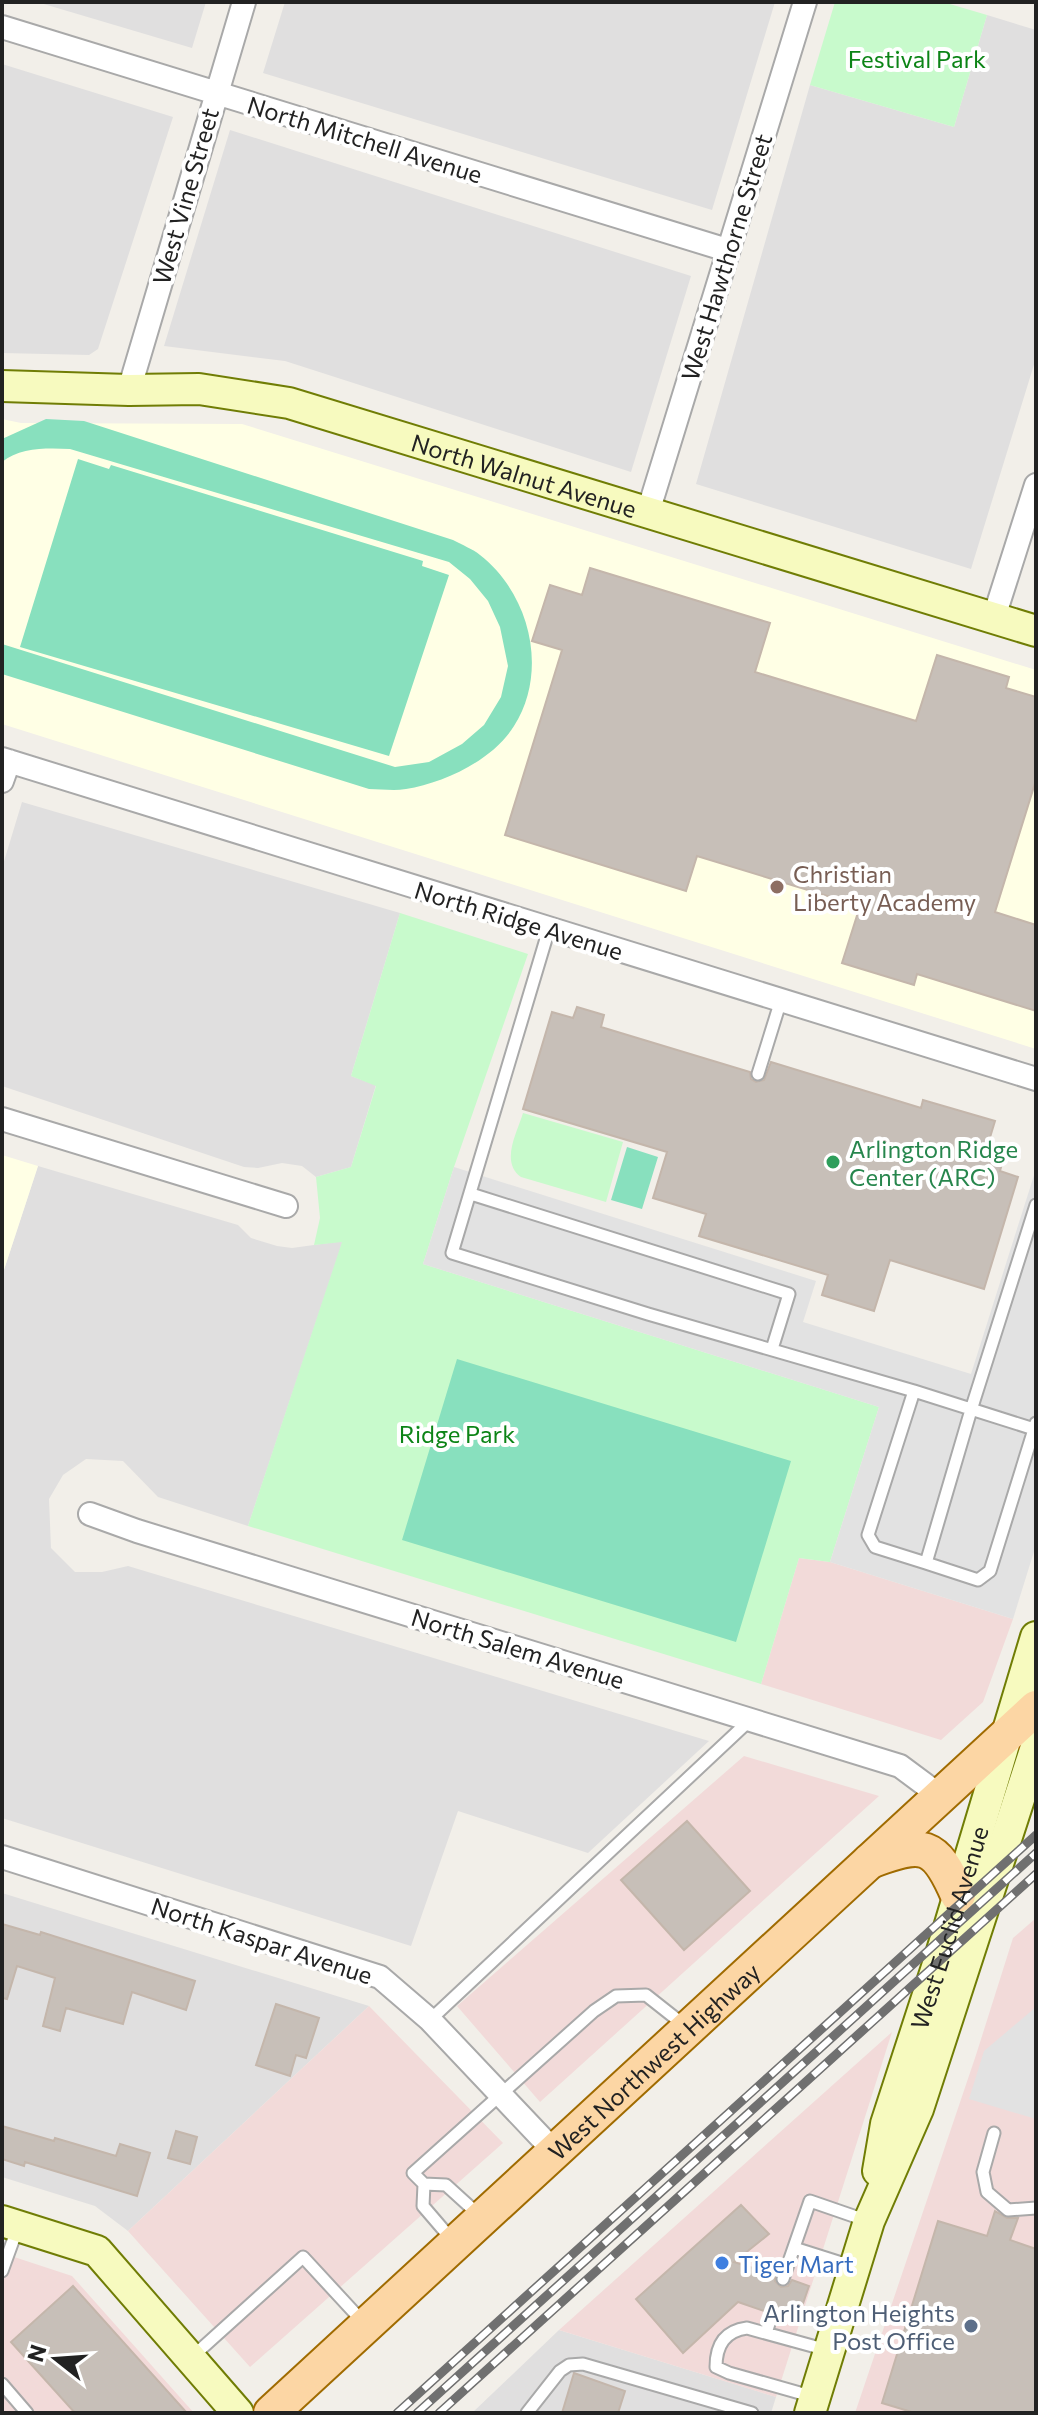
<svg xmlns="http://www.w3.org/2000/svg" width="1038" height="2415" font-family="Commissioner,sans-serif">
<rect width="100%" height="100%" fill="#f2efe9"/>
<!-- residential -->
<path fill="#e0dfdf" d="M37,2H206L192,48Z
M285,2H775L712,210L263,73Z
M987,15L1036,30V358L971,569L696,484L810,85L954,127Z
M2,64L173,117L98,349L89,355L2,353Z
M230,130L691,276L631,472L285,361L164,346Z
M22,802L400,913L351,1076L376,1085L351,1167L316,1177L302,1166L282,1163L258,1168L244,1167L2,1086V868Z
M38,1166L238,1225L251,1238L277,1246L292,1248L343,1241L248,1526L158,1497L123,1461L86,1459L63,1475L49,1499L51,1548L75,1572H102L128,1566L709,1741L588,1853L458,1811L411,1946L2,1818V1276Z
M2,1893L369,2006L128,2231L95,2206L2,2177Z
M559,2330L776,2397L771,2413H472Z"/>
<!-- commercial -->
<path fill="#f2dad9" d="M799,1558L830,1562L1013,1619L983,1702L941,1740L761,1684Z
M744,1756L879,1796L540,2102L457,2006Z
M1036,1918V2413H855L976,2055L1013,1938Z
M369,2006L503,2143L250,2367L128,2231Z
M892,2032L776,2397L559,2330Z
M2,2253L72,2276L194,2413H2Z"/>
<!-- education -->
<path fill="#ffffe5" d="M2,419L21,423L242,424L1036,670V1049L2,724Z
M2,1155L38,1166L2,1276Z"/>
<!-- park -->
<path fill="#c8facc" d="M835,2H943L987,15L954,127L810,85Z
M400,913L528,954L454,1167L423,1264L879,1407L830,1562L799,1558L761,1684L248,1526L342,1242L314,1245L320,1218L316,1177L351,1167L376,1086L351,1076Z
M523,1113L623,1142L606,1202L521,1177C500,1162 517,1133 523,1113Z"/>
<!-- pitch -->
<path fill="#88e0be" d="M46,419L84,421L453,540C462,545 473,549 480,555C530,594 549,671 514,726C493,760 444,783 406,789C394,791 381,789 369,789L2,674V644L395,767L429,762L462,744L484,725L501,697L508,666L500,627L488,601L470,579L449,562L70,449C48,448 20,447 2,462V439Z
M78,459L109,469L111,465L423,561L422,566L449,575L389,756L20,647Z
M627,1147L658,1157L642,1209L611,1200Z
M457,1359L791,1461L736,1642L402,1540Z"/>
<!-- parking -->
<path fill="#e2e2e2" d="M454,1167L816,1281L803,1322L971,1374L1036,1169V1545L1013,1619L830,1562L879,1407L423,1264Z
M1036,2007V2119L969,2099L984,2051Z"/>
<!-- building -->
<path fill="#c7bfb8" stroke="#c4b6ab" stroke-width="2" d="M590,568L770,623L755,672L916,721L937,655L1009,677L1006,688L1036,697V780L995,912L1036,925V1011L917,974L914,985L842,963L860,906L697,856L686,891L505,835L562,650L532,641L550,585L582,595Z
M577,1007L604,1015L601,1027L750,1072L751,1079L756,1082L764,1080L771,1062L921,1108L923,1100L995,1121L988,1144L1006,1149L1000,1171L1018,1177L984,1289L890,1260L874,1311L822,1295L828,1275L699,1236L706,1214L653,1198L667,1152L523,1109L552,1012L573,1018Z
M687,1821L750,1891L684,1950L621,1880Z
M2,1924L40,1935L41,1932L195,1981L186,2010L132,1992L123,2024L66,2008L60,2031L43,2026L55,1978L17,1966L7,1999L2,1998Z
M276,2004L319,2018L306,2058L296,2055L290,2076L256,2065Z
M2,2126L54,2141L55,2138L116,2156L120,2144L150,2153L137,2196L25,2162L24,2166L2,2159Z
M176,2131L197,2137L190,2164L168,2158Z
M741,2205L769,2234L734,2262L775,2275V2281L781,2287L788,2286L792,2280L809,2286L797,2321L780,2315L775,2306H769L764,2311L738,2302L683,2353L636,2299Z
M995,2211L1007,2218H1018L1010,2240L1036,2249V2413H915L882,2403L938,2221L987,2236Z
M73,2286L187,2413H75L11,2342Z
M574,2373L625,2391L618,2413H562Z"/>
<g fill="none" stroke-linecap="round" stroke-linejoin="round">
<!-- lane casing -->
<g stroke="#a9a9a9" stroke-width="15">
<path id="lane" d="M549,929L452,1253L648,1314L914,1391
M758,1074L781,1000
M471,1194L789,1294L772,1349
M1036,1205L971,1410L926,1563L978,1580L990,1571L1036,1423
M926,1563L875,1547L868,1535L914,1391L1034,1429
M430,2020L750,1720
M994,2133L983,2172L987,2192L1008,2210L1036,2208
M424,2184L423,2206L453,2241
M479,2215L446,2185L424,2184L413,2173L594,2011L616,1996L646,1995L684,2025
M794,2248L854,2267
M2,2271L18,2227
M783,2279L810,2201L868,2221
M766,2333L772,2314
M191,2358L303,2257L363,2322
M2,2384L27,2413
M814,2397L729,2373L716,2367C716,2345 725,2331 747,2328L827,2350
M527,2413L560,2371L569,2365L583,2364L752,2413"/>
</g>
<!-- street casing -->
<g stroke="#a9a9a9" stroke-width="26">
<path id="street" d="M2,27L727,250
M129,390L244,2
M648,512L805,2
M994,617L1036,485
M2,759L1036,1079
M2,781L9,761
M2,1119L286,1206
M90,1514L137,1531L900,1766L939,1795
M2,1857L380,1977L430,2020L554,2151"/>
</g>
<!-- secondary casing -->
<g stroke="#707d05" stroke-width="34">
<g id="secondary">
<path id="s1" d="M2,386L129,390L199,389L289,403L1036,631"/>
<path id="s2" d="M878,2171L886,2124L939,1961L1036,1637"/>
<path d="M2,2221L97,2251L238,2413"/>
<path d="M810,2413L869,2221L918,2109L1036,1747"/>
</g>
</g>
<!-- primary casing -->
<g stroke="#a06b00" stroke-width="38">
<g id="primary">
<path d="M870,1861C923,1841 935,1842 958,1895"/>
<path id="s3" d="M271,2413L1036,1708"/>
</g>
</g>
<!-- lane -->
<use href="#lane" stroke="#fff" stroke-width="11"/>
<!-- street -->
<use href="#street" stroke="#fff" stroke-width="22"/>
<!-- secondary -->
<use href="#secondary" stroke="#f7fabf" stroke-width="30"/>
<!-- primary -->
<use href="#primary" stroke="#fcd6a4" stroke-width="34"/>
<!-- rail casing -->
<g stroke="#707070" stroke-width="9">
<path id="rail" d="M397,2413L1036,1835
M417,2413L1036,1853
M439,2413L1036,1874"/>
</g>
<!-- rail -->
<use href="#rail" stroke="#fff" stroke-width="6" stroke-dasharray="18" stroke-linecap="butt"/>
</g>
<!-- markers -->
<circle fill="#8d6e63" stroke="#fff" stroke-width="3" cx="777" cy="887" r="8"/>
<circle fill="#2e9e5b" stroke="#fff" stroke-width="3" cx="833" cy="1162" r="8"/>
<circle fill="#3f7fe0" stroke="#fff" stroke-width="3" cx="722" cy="2263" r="8"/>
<circle fill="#5c6f8a" stroke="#fff" stroke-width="3" cx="971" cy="2326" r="8"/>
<g text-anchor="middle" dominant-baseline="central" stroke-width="8" stroke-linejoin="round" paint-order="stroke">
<!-- park labels -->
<g font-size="24" fill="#0c8416" stroke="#fff">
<text x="917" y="58">Festival Park</text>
<text x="457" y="1433">Ridge Park</text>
</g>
<!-- street labels -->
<g font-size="24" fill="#222" stroke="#fff">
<text transform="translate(365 139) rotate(17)">North Mitchell Avenue</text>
<text transform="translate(185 196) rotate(-74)">West Vine Street</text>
<text transform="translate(726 257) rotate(-73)">West Hawthorne Street</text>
<text stroke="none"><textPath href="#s1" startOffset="534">North Walnut Avenue</textPath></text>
<text transform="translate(519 920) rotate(17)">North Ridge Avenue</text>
<text transform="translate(518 1648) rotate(17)">North Salem Avenue</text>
<text stroke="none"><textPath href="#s2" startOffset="254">West Euclid Avenue</textPath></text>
<text transform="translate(262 1940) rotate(18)">North Kaspar Avenue</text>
<text stroke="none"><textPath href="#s3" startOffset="520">West Northwest Highway</textPath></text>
</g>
<!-- education labels -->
<g font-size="24" fill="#785e54" stroke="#fff" text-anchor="start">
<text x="793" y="873">Christian<tspan x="793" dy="28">Liberty Academy</tspan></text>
</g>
<!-- leisure labels -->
<g font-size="24" fill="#27864d" stroke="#fff" text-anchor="start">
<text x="849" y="1148">Arlington Ridge<tspan x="849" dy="28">Center (ARC)</tspan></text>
</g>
<!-- shop labels -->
<g font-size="24" fill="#366cbe" stroke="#fff" text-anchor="start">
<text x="738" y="2263">Tiger Mart</text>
</g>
<!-- service labels -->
<g font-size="24" fill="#4e5e75" stroke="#fff" text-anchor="end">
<text x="955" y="2312">Arlington Heights<tspan x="955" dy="28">Post Office</tspan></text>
</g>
</g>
<!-- border -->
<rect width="1038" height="2415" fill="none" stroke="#222222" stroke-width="8"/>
<!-- north arrow -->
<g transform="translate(56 2359) rotate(287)" stroke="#ffffff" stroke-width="6" paint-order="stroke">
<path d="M0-6L14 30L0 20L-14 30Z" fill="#222222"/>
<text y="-12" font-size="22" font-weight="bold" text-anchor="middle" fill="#222222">N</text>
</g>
</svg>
